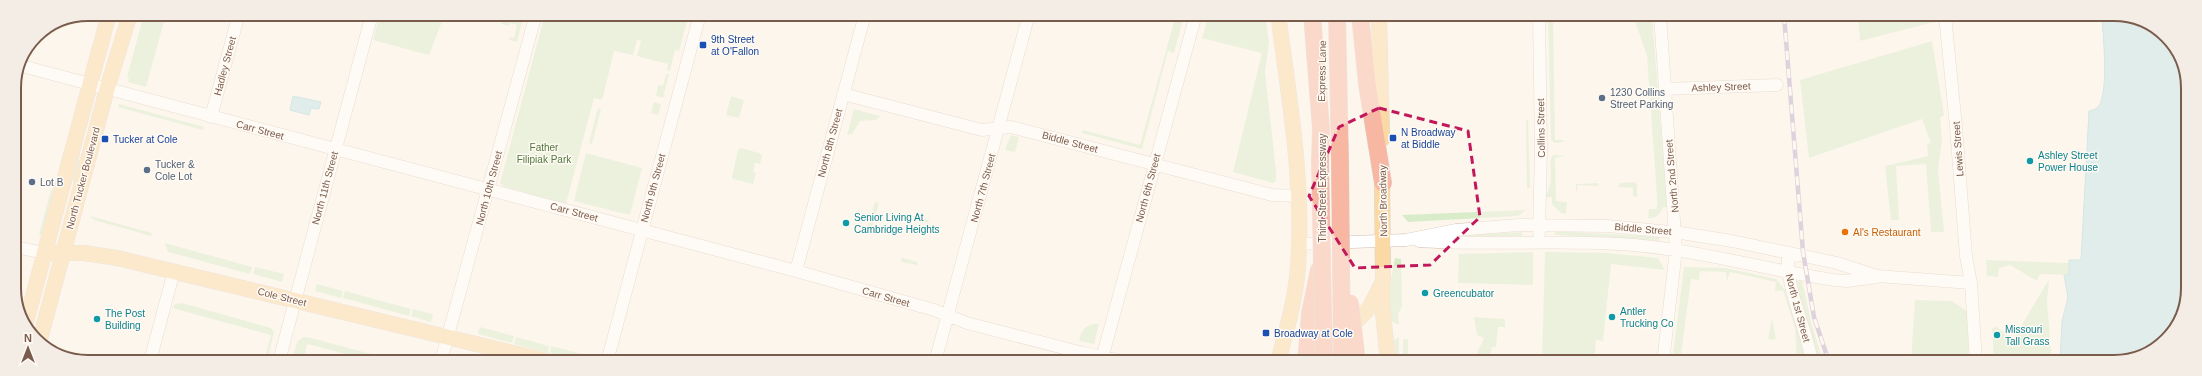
<svg xmlns="http://www.w3.org/2000/svg" width="2202" height="376" font-family="Helvetica,sans-serif">
<rect width="100%" height="100%" fill="#fdf6ec"/>
<!-- green -->
<path fill="#d8ecc9" d="M144,14H166L146,87L128,82L129,78L127,77Z
M380,14H445L429,55L373,40Z
M487,14H528L527,19L523,18L517,42L509,40L510,37L514,38L517,25L510,23L509,26L501,24L502,20Z
M545,14H689L679,51L675,50L670,71L667,70L668,64L637,56L641,41L637,40L633,55L614,51L603,97L601,100L594,98L566,204L505,187L500,183Z
M1209,14H1265L1269,42L1265,72L1276,171V181L1273,183L1233,172L1262,53L1202,38Z
M1548,14H1553L1555,140H1564L1563,142L1555,143L1551,140Z
M1633,15H1652L1667,207H1663C1660,215 1656,219 1648,218L1649,209H1657V197L1647,56Z
M1858,15H1934V22L1860,41Z
M1175,18L1183,20L1174,53L1168,51L1142,149L1082,133L1083,130L1140,145Z
M1932,41L1944,115L1940,118L1942,140L1938,170L1944,232H1931L1926,164L1896,166L1899,220H1891L1885,166L1928,156L1927,144L1931,143L1922,119L1809,158L1800,80Z
M666,74H669L663,98L656,96L658,85L663,86Z
M731,96L744,100L739,118L726,115Z
M654,102L661,104L658,115L651,113Z
M119,104L204,127L203,130L118,107Z
M598,108L601,109L592,144L589,143Z
M854,109L880,116L876,120L860,121L852,134L847,135Z
M1526,120H1528L1530,188H1527Z
M1011,135L1019,137L1015,152L1005,150Z
M741,148L759,153L762,156L760,164L755,163L753,172L756,173L753,184L733,179L732,177L738,150Z
M80,151L78,177L73,193V171Z
M586,153L642,168L630,215L574,201Z
M1553,155L1565,156L1555,158L1556,201L1567,202L1566,214L1561,213L1552,204V197H1544C1557,181 1546,164 1553,155Z
M1635,182L1637,185V197L1633,196V188L1619,187V183Z
M1598,183V186L1578,185L1576,194V184Z
M53,189L55,197L43,235L39,234L51,190Z
M875,202L879,203L872,227L868,226Z
M1526,210L1518,216L1408,222L1402,215Z
M90,216L152,233L151,236L94,220Z
M914,216L928,220L929,223L913,220L912,217Z
M1555,231L1659,237V241L1555,235Z
M1522,232V236L1470,237L1469,235Z
M165,243L252,267L250,274L168,252Z
M1533,252V285L1458,283L1459,254Z
M1545,252L1607,253L1658,258L1665,270L1611,264L1603,341L1596,340L1594,362H1542Z
M903,258L917,262L918,265L901,262V259Z
M1395,258L1401,259L1402,306L1398,314L1399,325L1390,321L1388,296Z
M1986,260L2069,263V275L2040,274L2037,281L2010,265L1999,268L1998,277L1987,276Z
M255,267L284,274L282,282L253,274Z
M1684,267L1726,268L1776,279L1784,289H1788L1807,362H1797L1795,328L1783,290L1775,291L1776,282L1730,272L1727,281L1726,272L1700,271L1699,280L1691,279L1680,362H1672Z
M2049,279L2047,302L2052,362H1994L1992,328L1996,327L2014,338Z
M1796,281H1802L1811,321L1823,362H1817L1795,286Z
M317,284L343,291L341,298L315,291Z
M345,291L411,309L409,316L343,298Z
M1915,300L1952,301L1967,311L1969,362H1911Z
M182,303L271,328L274,332L267,361H264L271,335L172,308L175,304Z
M413,309L433,314L431,322L411,316Z
M1474,317L1505,319V327H1498L1496,347H1492L1489,360L1473,362L1484,338L1477,335Z
M1772,319L1776,338L1774,340L1768,339Z
M1093,324H1099L1094,344L1079,341C1081,331 1083,327 1093,324Z
M480,327L514,336L512,343L478,334Z
M303,337H307L398,361H372L307,344L305,354L292,361L297,342Z
M516,337L549,346L548,353L514,344Z
M1399,337V362H1394V340Z
M1403,339H1408V362H1403Z
M551,346L586,355L584,361L550,353Z
M469,354H470L498,361L473,356L464,361H457Z"/>
<!-- water -->
<path fill="#bfe3e8" stroke="#a5d3da" d="M2102,15H2124L2166,35L2187,73V298L2163,344L2114,362H2060L2062,321L2068,298L2064,275H2069V260H2081L2089,111C2094,110 2099,108 2101,102C2108,80 2103,38 2102,15Z
M293,96L321,102L319,109L311,108L309,115L290,110Z"/>
<g fill="none" stroke-linecap="round" stroke-linejoin="round">
<!-- minor casing -->
<g stroke="#d1beb0" stroke-width="13">
<path id="minor" d="M1660,15L1676,250L1663,362
M1945,15L1956,127L1966,256L1971,283L1976,362
M18,65L796,271L934,310L967,323L1083,353L1128,362
M1665,89L1777,85
M843,94L982,130L1011,127L1272,195L1297,196
M211,117L239,14
M1539,233L1541,150L1539,14
M1419,241C1490,246 1562,239 1634,245C1702,251 1767,270 1834,280L1847,281L1877,277
M1299,244L1406,240L1456,230L1519,225L1608,226L1681,233L1732,241L1837,263L1877,276L1971,283
M16,247L44,253
M1788,254C1786,291 1806,326 1812,362
M796,271L865,14
M150,361L174,271
M279,361L372,14
M441,361L536,14
M607,362L700,14
M935,362L1029,14
M1101,362L1196,14"/>
</g>
<!-- major casing -->
<g stroke="#dad1cd" stroke-width="16">
<path id="major" d="M1379,14L1382,139
M44,253H84L117,258L547,361
M1382,287V304L1388,362
M26,322L109,14
M1347,331L1370,307L1383,281L1382,171
M39,343L107,89L130,14
M1278,362C1286,331 1296,299 1298,266C1304,182 1289,97 1278,14"/>
</g>
<!-- highway casing -->
<g stroke="#dad1cd" stroke-width="18">
<path id="highway" d="M1312,14L1321,129L1320,162
M1337,14L1340,162
M1360,14L1367,84L1383,183
M1306,362L1310,313L1319,270"/>
</g>
<!-- minor -->
<use href="#minor" stroke="#fff" stroke-width="12"/>
<!-- major -->
<use href="#major" stroke="#fbd9a5" stroke-width="15"/>
<!-- highway -->
<use href="#highway" stroke="#f7b7a3" stroke-width="17"/>
<!-- rail casing -->
<g stroke="#b9a8c9" stroke-width="4.5">
<path id="rail" d="M1784,15L1803,252L1814,317L1829,362"/>
</g>
<!-- rail -->
<use href="#rail" stroke="#fffaf3" stroke-width="3" stroke-dasharray="9" stroke-linecap="butt"/>
<!-- highway-bridge casing -->
<g stroke="#dad1cd" stroke-width="18" stroke-linecap="butt">
<path id="highway-bridge" d="M1320,162L1324,362
M1340,162L1342,362
M1350,303L1357,362"/>
</g>
<!-- highway-bridge -->
<use href="#highway-bridge" stroke="#f7b7a3" stroke-width="17"/>
</g>
<!-- marked area -->
<path d="M0 0H2202V376H0ZM1379,108L1468,131L1480,217L1430,265L1355,268L1309,196L1339,127Z" fill="#fdf6ec" fill-opacity=".55" fill-rule="evenodd"/>
<path fill="none" stroke="#c2185b" stroke-width="3" stroke-dasharray="8 5" stroke-linejoin="round" d="M1379,108L1468,131L1480,217L1430,265L1355,268L1309,196L1339,127Z"/>
<!-- markers -->
<g fill="#1a4fb4" stroke="#fffaf3" stroke-width="1.5">
<rect x="699" y="41" width="8" height="8" rx="2"/>
<rect x="1389" y="134" width="8" height="8" rx="2"/>
<rect x="101" y="135" width="8" height="8" rx="2"/>
<rect x="1262" y="329" width="8" height="8" rx="2"/>
</g>
<g fill="#5c6f8a" stroke="#fffaf3" stroke-width="1.5">
<circle cx="1602" cy="98" r="4"/>
<circle cx="147" cy="170" r="4"/>
<circle cx="32" cy="182" r="4"/>
</g>
<g fill="#0f9aa8" stroke="#fffaf3" stroke-width="1.5">
<circle cx="2030" cy="161" r="4"/>
<circle cx="846" cy="223" r="4"/>
<circle cx="1425" cy="293" r="4"/>
<circle cx="1612" cy="317" r="4"/>
<circle cx="97" cy="319" r="4"/>
<circle cx="1997" cy="335" r="4"/>
</g>
<circle fill="#e8710a" stroke="#fffaf3" stroke-width="1.5" cx="1845" cy="232" r="4"/>
<g text-anchor="middle" dominant-baseline="central" stroke-width="3" stroke-linejoin="round" paint-order="stroke">
<!-- transit labels -->
<g font-size="10" fill="#164399" stroke="#fffaf3" text-anchor="start">
<text x="711" y="39">9th Street<tspan x="711" dy="12">at O'Fallon</tspan></text>
<text x="1401" y="132">N Broadway<tspan x="1401" dy="12">at Biddle</tspan></text>
<text x="113" y="139">Tucker at Cole</text>
<text x="1274" y="333">Broadway at Cole</text>
</g>
<!-- street labels -->
<g font-size="10" fill="#7a5c4d" stroke="#fffaf3">
<text transform="translate(225 66) rotate(-75)">Hadley Street</text>
<text transform="translate(1322 71) rotate(-89)">Express Lane</text>
<text transform="translate(1721 87) rotate(-2)">Ashley Street</text>
<text transform="translate(1541 128) rotate(-91)">Collins Street</text>
<text transform="translate(260 130) rotate(15)">Carr Street</text>
<text transform="translate(1070 142) rotate(15)">Biddle Street</text>
<text transform="translate(830 143) rotate(-75)">North 8th Street</text>
<text transform="translate(1958 149) rotate(-94)">Lewis Street</text>
<text transform="translate(1672 176) rotate(-95)">North 2nd Street</text>
<text transform="translate(83 178) rotate(-75)">North Tucker Boulevard</text>
<text transform="translate(325 188) rotate(-75)">North 11th Street</text>
<text transform="translate(489 188) rotate(-75)">North 10th Street</text>
<text transform="translate(653 188) rotate(-75)">North 9th Street</text>
<text transform="translate(983 188) rotate(-75)">North 7th Street</text>
<text transform="translate(1148 188) rotate(-75)">North 6th Street</text>
<text transform="translate(1322 188) rotate(-90)">Third Street Expressway</text>
<text transform="translate(1383 201) rotate(-91)">North Broadway</text>
<text transform="translate(574 212) rotate(15)">Carr Street</text>
<text transform="translate(1643 229) rotate(5)">Biddle Street</text>
<text transform="translate(282 297) rotate(14)">Cole Street</text>
<text transform="translate(886 297) rotate(16)">Carr Street</text>
<text transform="translate(1798 308) rotate(75)">North 1st Street</text>
</g>
<!-- service labels -->
<g font-size="10" fill="#4e5e75" stroke="#fffaf3" text-anchor="start">
<text x="1610" y="92">1230 Collins<tspan x="1610" dy="12">Street Parking</tspan></text>
<text x="155" y="164">Tucker &amp;<tspan x="155" dy="12">Cole Lot</tspan></text>
<text x="40" y="182">Lot B</text>
</g>
<!-- park labels -->
<g font-size="10" fill="#537a41" stroke="#fffaf3">
<text x="544" y="147">Father<tspan x="544" dy="12">Filipiak Park</tspan></text>
</g>
<!-- culture labels -->
<g font-size="10" fill="#0d838f" stroke="#fffaf3" text-anchor="start">
<text x="2038" y="155">Ashley Street<tspan x="2038" dy="12">Power House</tspan></text>
<text x="854" y="217">Senior Living At<tspan x="854" dy="12">Cambridge Heights</tspan></text>
<text x="1433" y="293">Greencubator</text>
<text x="1620" y="311">Antler<tspan x="1620" dy="12">Trucking Co</tspan></text>
<text x="105" y="313">The Post<tspan x="105" dy="12">Building</tspan></text>
<text x="2005" y="329">Missouri<tspan x="2005" dy="12">Tall Grass</tspan></text>
</g>
<!-- food labels -->
<g font-size="10" fill="#c56008" stroke="#fffaf3" text-anchor="start">
<text x="1853" y="232">Al's Restaurant</text>
</g>
</g>
<!-- crop -->
<path d="M0 0H2202V376H0ZM88 21H2114A67 67 0 0 1 2181 88V288A67 67 0 0 1 2114 355H88A67 67 0 0 1 21 288V88A67 67 0 0 1 88 21Z" fill="#f4ede6" fill-rule="evenodd"/>
<path fill="none" stroke="#7a5c4d" stroke-width="2" d="M88 21H2114A67 67 0 0 1 2181 88V288A67 67 0 0 1 2114 355H88A67 67 0 0 1 21 288V88A67 67 0 0 1 88 21Z"/>
<!-- north arrow -->
<g transform="translate(28 348)" stroke="#fffaf3" stroke-width="3" paint-order="stroke">
<path d="M0-3L7 15L0 10L-7 15Z" fill="#7a5c4d"/>
<text y="-6" font-size="11" font-weight="bold" text-anchor="middle" fill="#7a5c4d">N</text>
</g>
</svg>
